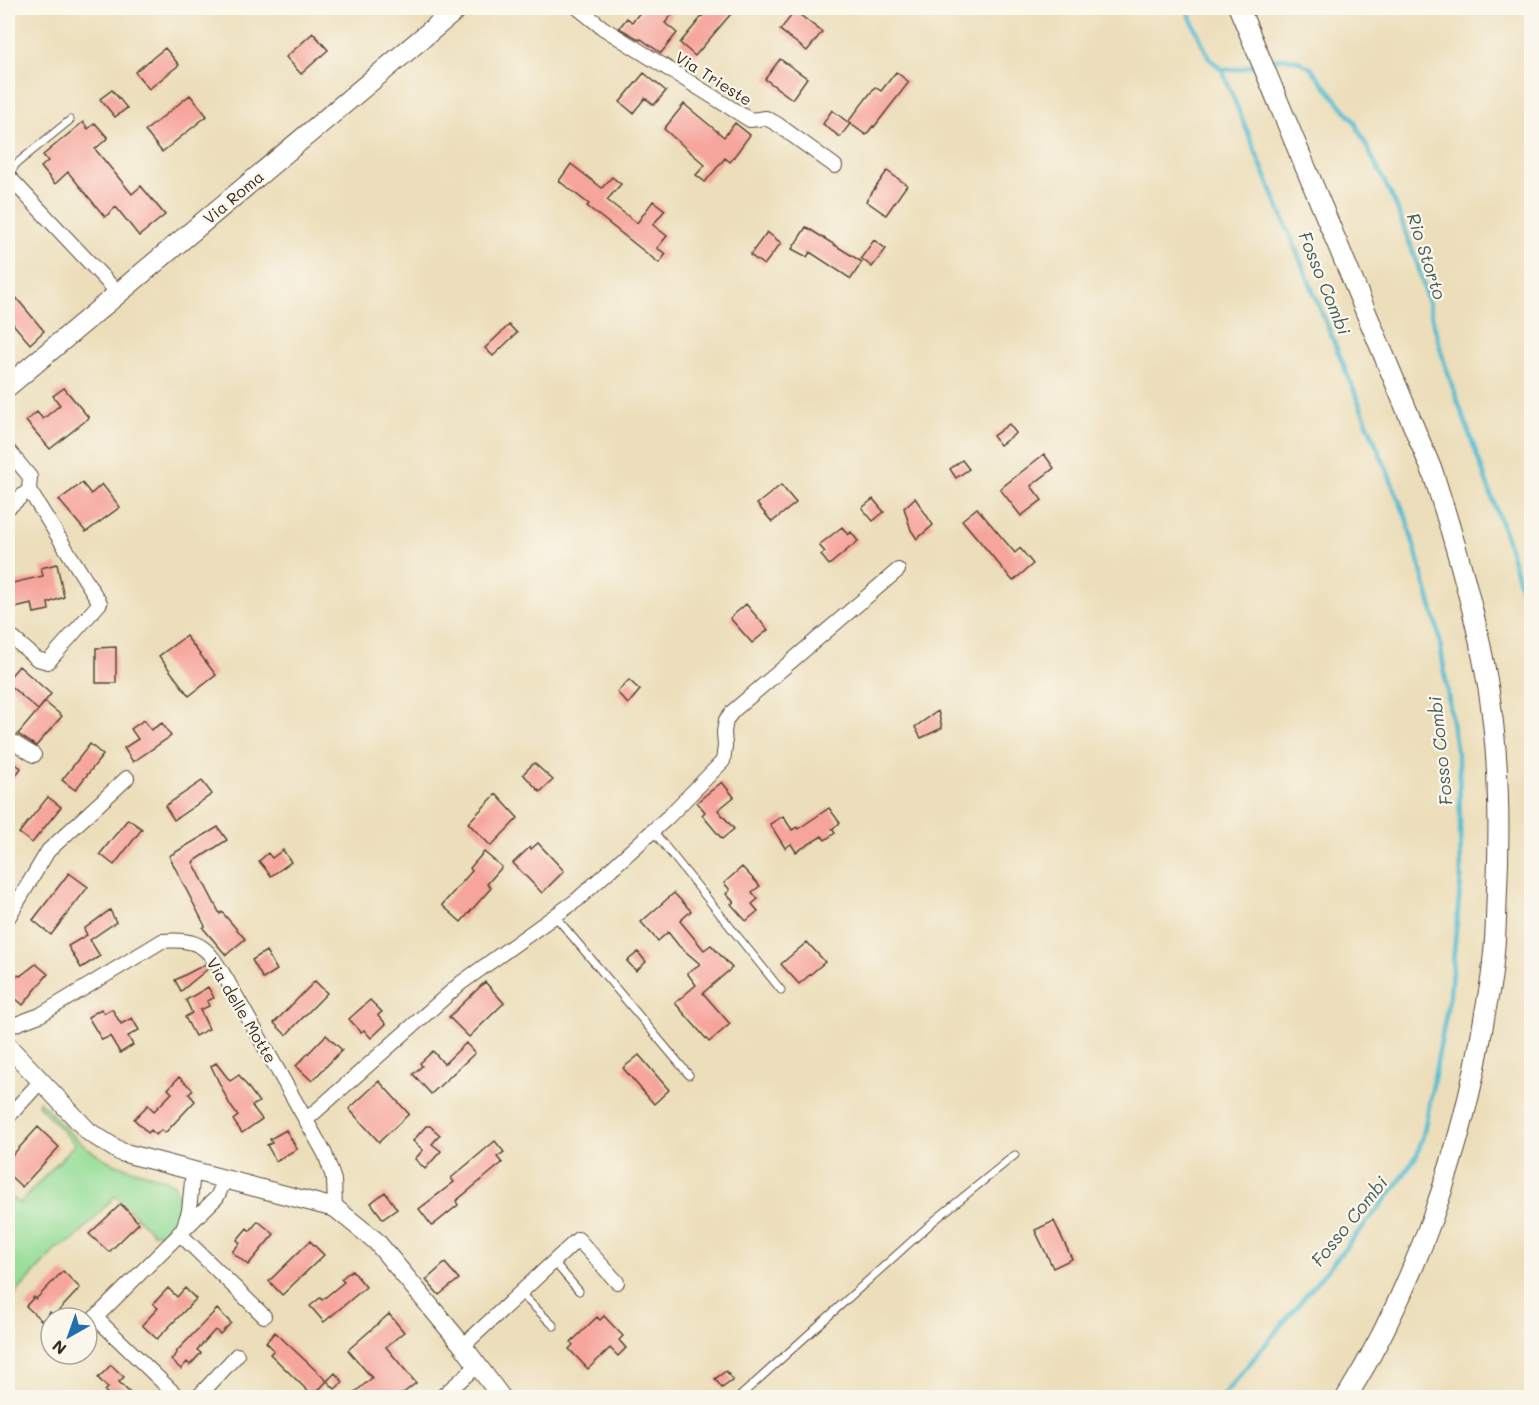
<svg xmlns="http://www.w3.org/2000/svg" width="1539" height="1405" font-family="Mali,sans-serif">
<rect width="100%" height="100%" fill="#fbf7ec"/>
<filter id="ink" filterUnits="userSpaceOnUse"><feTurbulence type="fractalNoise" baseFrequency=".0167" numOctaves="2"/><feDisplacementMap in="SourceGraphic" scale="12" xChannelSelector="R" yChannelSelector="G"/><feConvolveMatrix kernelMatrix="1 2 1 2 8 2 1 2 1" color-interpolation-filters="sRGB"/></filter>
<filter id="wash" filterUnits="userSpaceOnUse"><feTurbulence type="fractalNoise" baseFrequency=".008" numOctaves="4" result="noise"/><feDisplacementMap in="SourceGraphic" scale="24" xChannelSelector="R" yChannelSelector="G"/><feGaussianBlur stdDeviation="1.35" result="paint"/><feColorMatrix in="noise" values="0 0 0 0 0 0 0 0 0 0 0 0 0 0 0 0 0 1.4 0 .05"/><feComposite in="paint" operator="in"/></filter>
<g filter="url(#wash)">
<rect width="100%" height="100%" fill="#ecdeba"/>
<!-- green -->
<path fill="#95dd97" stroke="#68845a" stroke-width="1.5" d="M39,1101C61,1123 82,1149 111,1162C131,1171 154,1173 174,1184L181,1205L173,1221L162,1233H153L115,1196L74,1240L58,1247L8,1302V1194L19,1204L75,1144L38,1105Z"/>
<g fill="none" stroke-linecap="round" stroke-linejoin="round">
<!-- stream -->
<path stroke="#53bcd0" stroke-width="4.5" d="M1186,8L1209,58L1222,70L1240,69L1258,64
M1266,62L1283,58L1296,60L1311,68L1354,121L1395,203L1418,266L1445,365L1506,537L1532,627
M1221,1398L1395,1188L1417,1155L1424,1132L1450,993L1461,879L1459,767L1438,630L1406,517L1222,70"/>
</g>
<g id="blocks">
<!-- building -->
<path fill="#f6a59c" d="M644,8H678L665,23L677,33L661,53L641,39L640,40L619,28L627,18L632,22Z
M709,8H736L695,56L680,43Z
M795,11L822,32L807,51L780,30Z
M313,33L328,50L301,74L286,57Z
M165,48L179,65L149,89L135,72Z
M780,59L807,78L792,99L765,79Z
M896,72L909,82L874,127L873,126L866,135L848,122L875,87L881,91Z
M644,73L666,91L654,105L645,98L633,113L620,102Z
M112,90L127,108L115,117L100,99Z
M190,95L207,116L162,152L145,131Z
M684,104L724,137L735,123L750,135L730,162L725,158L705,182L696,175L705,165L664,129Z
M832,110L850,124L840,137L823,124Z
M83,122L88,129L95,123L108,138L95,149L132,194L141,186L165,215L139,236L116,207L105,217L68,172L55,184L41,167L48,161L43,155Z
M571,164L602,188L612,177L621,184L607,200L637,223L653,201L665,210L653,225L667,236L657,248L666,254L659,263L587,206L589,204L559,181Z
M887,171L907,185L886,215L866,201Z
M806,227L862,262L851,279L810,252L807,257L792,249Z
M767,232L781,243L764,265L750,255Z
M874,240L886,249L872,267L861,258Z
M8,288L44,331L30,344L8,318Z
M509,325L517,333L493,356L485,348Z
M64,388L89,418L50,449L26,421L37,412L43,419L60,405L53,396Z
M1009,424L1016,433L1000,445L993,436Z
M1044,454L1054,468L1031,486L1042,500L1021,516L1000,489Z
M962,460L969,469L956,478L950,469Z
M82,483L91,494L102,484L120,507L86,532L59,500Z
M781,485L796,503L772,522L757,504Z
M915,498L933,525L917,539L911,530L904,508Z
M873,499L884,512L873,521L862,508Z
M977,508L1015,553L1020,548L1033,564L1013,581L962,520Z
M842,527L848,535L851,532L858,541L829,565L821,555L825,552L819,545Z
M57,564L64,597L48,603L49,610L34,613L32,604L15,608L14,600L8,601V584L43,576L41,568Z
M746,604L768,630L752,643L730,618Z
M186,636L216,675L189,696L159,656Z
M116,647V683H96V648Z
M19,666L51,694L38,710L8,684V679Z
M629,680L640,690L628,704L617,692Z
M45,702L62,716L36,746L18,734Z
M938,711L942,728L921,738L915,727Z
M144,720L151,730L162,723L171,736L133,762L124,748L138,739L131,729Z
M90,744L103,755L75,790L62,780Z
M8,759L21,768L8,788Z
M534,763L553,780L540,792L523,774Z
M202,781L212,794L174,820L165,806Z
M722,782L734,797L718,810L734,829L722,839L702,815L705,812L697,802Z
M496,794L518,818L491,846L468,823Z
M48,797L61,807L32,843L19,833Z
M829,808L840,823L832,829L835,833L825,840L822,836L796,852L791,844L785,848L770,824L783,816L792,830L797,827L798,829Z
M128,819L142,829L114,865L100,854Z
M218,827L227,840L193,862L220,914L222,912L245,939L226,955L203,928L205,926L169,856Z
M538,843L564,871L542,893L513,863L530,847L531,849Z
M283,850L291,862L271,876L259,861L268,853L272,858Z
M484,852L502,867L487,884L491,888L461,922L442,905L472,871L470,868Z
M742,867L760,886L752,892L758,899L752,904L758,911L746,921L731,904L734,902L726,894L730,890L724,883Z
M69,873L88,887L51,935L33,920Z
M674,893L691,911L680,921L704,950L711,945L732,968L703,993L730,1024L709,1042L675,1003L696,985L687,973L700,964L679,946L668,932L658,941L641,922Z
M110,910L116,922L90,940L100,956L81,968L68,946L87,935L84,929Z
M807,942L825,962L799,984L781,964Z
M266,951L277,970L263,979L252,960Z
M638,952L646,962L636,971L627,961Z
M36,964L48,974L23,1005L8,992V981L18,975L20,976Z
M206,964L209,968L181,991L175,980Z
M315,981L327,993L286,1035L274,1023Z
M485,982L504,1003L469,1037L449,1017Z
M208,987L214,998L207,1001L209,1006L200,1010L209,1029L195,1036L185,1017L192,1013L186,1000Z
M370,1000L382,1012L378,1015L386,1024L371,1038L364,1030L361,1032L349,1019Z
M101,1009L104,1013L112,1009L121,1024L132,1018L139,1030L128,1036L133,1045L120,1053L110,1036L102,1040L88,1017Z
M326,1035L342,1050L312,1081L296,1066Z
M466,1043L475,1053L431,1094L413,1074L422,1066L420,1063L433,1051L444,1064Z
M639,1055L669,1090L654,1104L623,1068Z
M216,1063L230,1081L239,1075L259,1102L252,1106L262,1119L242,1133L233,1120L238,1116L230,1105L211,1066Z
M179,1077L193,1090L189,1094L195,1101L165,1133L161,1130L156,1135L151,1130L148,1133L134,1119L148,1105L154,1111L172,1093L168,1089Z
M379,1081L409,1114L379,1142L349,1109Z
M426,1126H430L440,1135L432,1144L441,1151L425,1169L415,1159L423,1150L413,1141Z
M38,1127L59,1147L22,1187L8,1174V1160Z
M286,1130L297,1149L276,1161L267,1145L272,1143L270,1139Z
M495,1141L504,1152L497,1157L502,1163L456,1201L458,1205L432,1226L419,1209L454,1182L451,1178Z
M385,1192L397,1209L383,1219L371,1203Z
M121,1204L139,1223L109,1252L89,1234Z
M258,1221L274,1234L248,1265L232,1252L240,1243L237,1240L247,1228L250,1231Z
M1054,1221L1072,1259L1053,1268L1035,1230Z
M310,1241L324,1255L282,1295L269,1281Z
M445,1263L459,1279L439,1295L426,1280Z
M352,1270L366,1287L324,1322L310,1306L320,1298L322,1300L344,1282L341,1279Z
M63,1271L80,1288L54,1316L50,1312L42,1321L26,1306L34,1297L36,1299Z
M168,1288L177,1297L185,1288L196,1299L157,1339L142,1325L158,1308L153,1304Z
M217,1309L231,1323L220,1334L215,1330L197,1350L201,1353L190,1365L187,1362L181,1369L171,1360L177,1353L176,1352Z
M389,1314L404,1332L386,1347L416,1383L397,1398H348L372,1378L348,1350Z
M604,1316L623,1336L619,1340L626,1348L618,1356L610,1348L588,1369L569,1349L573,1345L571,1342L597,1317L600,1320Z
M275,1332L327,1381L313,1396L270,1354L274,1350L266,1342Z
M111,1365L124,1377L119,1382L135,1398H111L105,1391L108,1388L98,1378Z
M726,1371L733,1380L722,1388L715,1379Z
M335,1373L343,1382L335,1389L327,1381Z"/>
</g>
</g>
<g filter="url(#ink)">
<use href="#blocks" fill-opacity="0" stroke="#564535" stroke-width="1.5"/>
<g fill="none" stroke-linecap="round" stroke-linejoin="round">
<!-- service casing -->
<g stroke="#564535" stroke-width="9">
<path id="service" d="M8,176L16,164L70,120
M653,831L781,990
M555,916L689,1075
M554,1262L579,1291
M520,1293L554,1326
M738,1398L935,1220L1015,1155"/>
</g>
<!-- minor casing -->
<g stroke="#564535" stroke-width="16">
<path id="minor" d="M578,8L603,28L750,120L766,118L777,124L835,166
M8,176L118,293
M8,450L30,477L29,490
M8,508L29,490L100,603L48,662L37,659L8,634
M8,739L34,755
M8,918L48,851L127,778
M8,1027L40,1015L162,941C203,938 208,949 228,982L325,1154L334,1180L335,1208
M8,1117L40,1082
M306,1120L461,983L577,900L668,817L723,761L725,746L724,732L726,720L733,711L898,570
M183,1229L189,1211L193,1171
M179,1233L264,1316
M95,1317L179,1398
M87,1326L217,1197L226,1178
M463,1346L578,1239L617,1282
M197,1398L237,1355
M440,1398L477,1366"/>
</g>
<!-- tertiary casing -->
<g stroke="#564535" stroke-width="20">
<path id="tertiary" d="M8,1046L89,1132L121,1152L335,1208L376,1241L463,1346L502,1398"/>
</g>
<!-- secondary casing -->
<g stroke="#564535" stroke-width="22">
<path id="secondary" d="M1239,8L1433,473C1456,545 1477,617 1489,692C1499,757 1500,824 1497,890C1496,914 1496,938 1493,962C1492,981 1487,1000 1484,1019C1463,1149 1416,1285 1346,1398
M8,386L458,8"/>
</g>
<!-- service -->
<use href="#service" stroke="#fff" stroke-width="7"/>
<!-- minor -->
<use href="#minor" stroke="#fff" stroke-width="14"/>
<!-- tertiary -->
<use href="#tertiary" stroke="#fff" stroke-width="18"/>
<!-- secondary -->
<use href="#secondary" stroke="#fff" stroke-width="20"/>
</g>
</g>
<g text-anchor="middle" dominant-baseline="central" stroke-width="4.5" stroke-linejoin="round" paint-order="stroke">
<!-- street labels -->
<g font-size="16" fill="#3b2a1e" stroke="#fbf7ec">
<text transform="translate(714 78) rotate(32)">Via Trieste</text>
<text transform="translate(233 197) rotate(-40)">Via Roma</text>
<text transform="translate(242 1010) rotate(59)">Via delle Motte</text>
</g>
<!-- water labels -->
<g font-size="18" font-style="italic" fill="#435d5c" stroke="#fbf7ec">
<text transform="translate(1427 256) rotate(72)">Rio Storto</text>
<text transform="translate(1325 283) rotate(68)">Fosso Combi</text>
<text transform="translate(1440 751) rotate(-96)">Fosso Combi</text>
<text transform="translate(1349 1221) rotate(-51)">Fosso Combi</text>
</g>
</g>
<!-- margin -->
<rect width="1539" height="1405" fill="none" stroke="#fbf7ec" stroke-width="30"/>
<!-- north arrow -->
<g transform="translate(69 1336) rotate(220)"><circle r="28" fill="#fbf7ec" stroke="#aea59a" stroke-width="1.5"/>
<path d="M0-4.5L10 22L0 15L-10 22Z" fill="#1f6fb2"/>
<text y="-9" font-size="16" font-weight="bold" text-anchor="middle" fill="#3b2a1e">N</text>
</g>
</svg>
